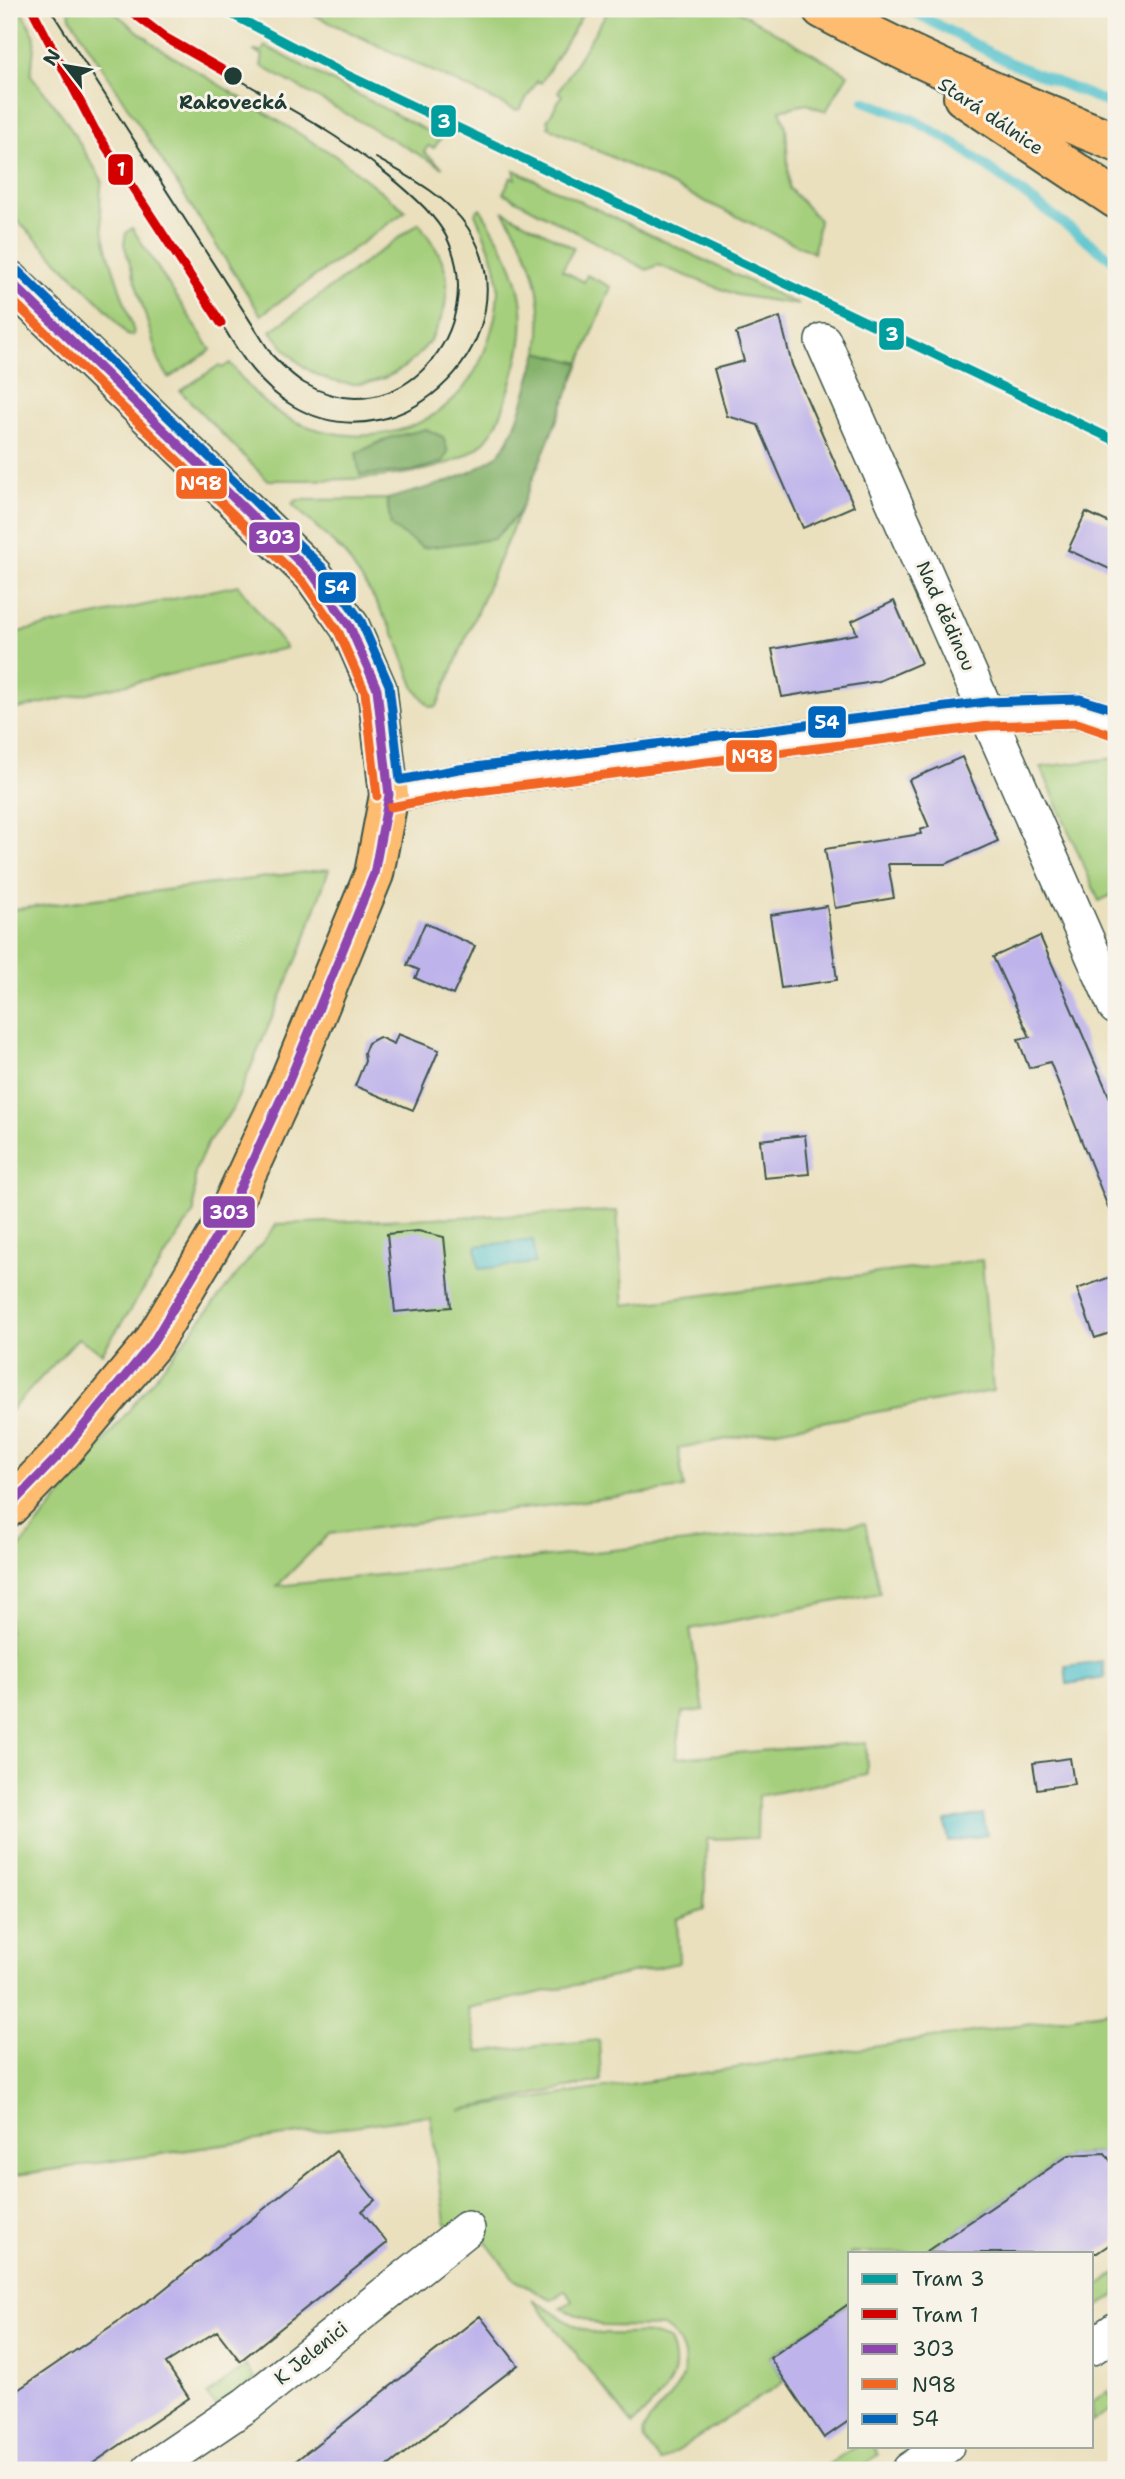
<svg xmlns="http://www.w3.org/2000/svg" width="1125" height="2479" font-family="'Shantell Sans',sans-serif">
<rect width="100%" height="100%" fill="#f7f3e8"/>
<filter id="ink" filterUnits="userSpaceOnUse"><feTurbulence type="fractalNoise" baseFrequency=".0143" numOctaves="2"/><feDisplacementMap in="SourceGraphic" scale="14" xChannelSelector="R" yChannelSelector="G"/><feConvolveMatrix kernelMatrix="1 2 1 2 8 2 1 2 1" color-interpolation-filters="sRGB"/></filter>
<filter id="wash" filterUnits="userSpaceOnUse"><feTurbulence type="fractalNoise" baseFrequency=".00686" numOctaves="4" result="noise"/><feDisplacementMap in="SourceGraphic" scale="28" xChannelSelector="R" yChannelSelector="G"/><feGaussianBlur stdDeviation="1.57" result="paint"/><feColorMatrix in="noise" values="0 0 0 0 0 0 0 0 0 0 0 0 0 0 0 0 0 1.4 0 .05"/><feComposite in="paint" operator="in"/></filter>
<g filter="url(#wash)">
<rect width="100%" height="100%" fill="#eae0be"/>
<!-- green -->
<path fill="#a5cf7b" stroke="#628658" stroke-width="2" d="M9,9H21L35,37L31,75L63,116L102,180C93,232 121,283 134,333L132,336L127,335L111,314L9,212Z
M69,9H110L159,48L339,158L406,211L261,315L70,17Z
M301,9H586L541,83L537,81L520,109L515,110Z
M609,9H735L848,74L826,111L806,104L780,110L786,127L789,188L819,220L814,253L548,127L550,123L547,121L562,95L558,92Z
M265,46L441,138L434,148L428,146L424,152L443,168L261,66L263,55L253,51H262Z
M514,170L799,305L737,295L658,265L647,270L503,193L511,177L516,179Z
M480,208C516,265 535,306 514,373C507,396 501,424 484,442C444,484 323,480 267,480L180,391L220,365L222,368L230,363C247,386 268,411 296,422C370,454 456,429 485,350C493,328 499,307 498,283C496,259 484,235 475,213Z
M503,211L574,248L562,270L584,282L587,275L611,287L580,363L538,352C546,299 534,255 503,211Z
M419,223C431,241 445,258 447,280C451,348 377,411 312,372C295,362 283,347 271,331Z
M132,228L211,350L169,378L159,361L124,244L126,233Z
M387,499L391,527L493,539L519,513L437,706L430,707L415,689L396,638L372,595L344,553L292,504L297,500Z
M238,585L286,648L9,711V634Z
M1116,758V893L1099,901L1041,767Z
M329,869L303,945L233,1109L208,1142L195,1171L194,1212L102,1353L78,1338L9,1412V910Z
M617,1211L624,1305L982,1260L993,1391L678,1448L684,1488L329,1534L277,1586L865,1523L880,1593L690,1629L704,1710L682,1713L676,1758L866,1742L867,1775L758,1796L757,1838L707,1839L704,1909L677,1919L679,1963L468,2008L478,2052L599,2040L601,2081L460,2110L1116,2010V2169L1105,2153L1069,2155L924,2253H850V2303L770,2357L785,2381L660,2462L644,2440L643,2431C657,2403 693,2388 683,2352C679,2340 673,2333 663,2327L602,2326L561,2308L572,2301L565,2290L552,2300L515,2280L472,2224L449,2226L445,2222L430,2115L9,2176V1561L277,1224Z
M1116,2273V2295L1092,2311V2290Z
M532,2299C551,2310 573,2328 594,2333C618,2338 649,2327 669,2340C686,2381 659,2396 633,2425Z
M246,2366L256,2380L215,2406L207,2395Z
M1108,2391L1116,2405L1092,2422V2402Z
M856,2446H873L878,2455L856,2470H820Z"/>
<!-- forest -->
<path fill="#84b26b" stroke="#527850" stroke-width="2" d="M538,352L580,363L519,513L494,539L423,548L391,527L387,499C422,489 466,480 496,456C516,441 530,377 538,352Z
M426,429L443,437L448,452L443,462L413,471L360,475L356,453L389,438Z"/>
<!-- water -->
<path fill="#56c3cd" stroke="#3a8080" stroke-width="2" d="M533,1240L535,1263L479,1269L476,1246Z
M1102,1661L1105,1678L1067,1684L1065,1666Z
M983,1814L987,1835L948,1842L945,1821Z"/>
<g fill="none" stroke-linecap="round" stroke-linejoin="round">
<!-- stream -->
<path stroke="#56c3cd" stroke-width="10" d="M908,9L1008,62L1116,106
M864,101L912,119L956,144L1116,262"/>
</g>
<g id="blocks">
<!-- building -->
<path fill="#beb3eb" d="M780,317L792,365L854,506L803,528L758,425L727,416L714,369L744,361L736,333Z
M1086,512L1116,526V572L1068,550Z
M894,601L921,663L879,681L782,697L772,649L857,634L852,621Z
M962,757L998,841L946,864H888L894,898L835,908L825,849L921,834L920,830L929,827L909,780Z
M827,906L837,980L781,988L770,915Z
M425,923L475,946L453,995L415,978L419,970L407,965Z
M1040,936L1116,1112V1227L1050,1062L1029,1068L1018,1039L1030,1037L993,957Z
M398,1034L439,1050L413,1110L355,1086L365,1061L364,1053L368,1043L379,1037L394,1044Z
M805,1135L809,1174L764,1178L760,1140Z
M418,1231L444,1237L451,1307L395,1312L387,1234Z
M1116,1275V1331L1095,1338L1077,1289Z
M1070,1758L1074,1784L1037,1789L1033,1763Z
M336,2151L375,2200L362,2211L387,2243L240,2361L217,2331L166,2363L189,2398L83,2470H9V2396L158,2294Z
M1105,2153L1116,2169V2240L1097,2253H924L1069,2155Z
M850,2303V2420L824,2438L770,2358Z
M480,2316L518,2365L457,2412L383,2470H284Z"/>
</g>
</g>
<g filter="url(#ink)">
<use href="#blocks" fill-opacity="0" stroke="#3d5549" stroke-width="2"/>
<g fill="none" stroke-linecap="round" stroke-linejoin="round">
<!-- minor casing -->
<g stroke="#3d5549" stroke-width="38">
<path id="minor" d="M823,341L1116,1007
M389,795L461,781L988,714L1079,711L1116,723
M1092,2347L1116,2330
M150,2470L246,2405L467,2229
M910,2470L946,2446"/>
</g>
<!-- major casing -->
<g stroke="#3d5549" stroke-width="42">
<path id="major" d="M822,9C916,60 1016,102 1116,142
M963,97L1116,199
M9,280L313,575L350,627L377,689L389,795L374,874L289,1081L222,1227L152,1344L62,1452L9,1507"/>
</g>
<!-- minor -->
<use href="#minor" stroke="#fff" stroke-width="35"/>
<!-- major -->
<use href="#major" stroke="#fdbc70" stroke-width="38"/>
<!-- tram -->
<path stroke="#1f3d34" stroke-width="2" d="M50,9L272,355C282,365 292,376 304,383C397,438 492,330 446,236C427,199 353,147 317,125
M233,76L325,129
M221,323C239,354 261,388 293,406C405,471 536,332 468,228C447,196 410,177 376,158"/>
<!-- bus-1 casing -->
<g stroke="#f7f3e8" stroke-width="14">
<path id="bus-1" d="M9,280L313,575L350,627L377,689L389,795L374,874L289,1081L222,1227L152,1344L62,1452L9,1507"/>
</g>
<!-- bus-2 casing -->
<g stroke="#f7f3e8" stroke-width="14">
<path id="bus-2" d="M9,297L304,583L339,633L365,692L377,796
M391,807L463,793L989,726L1077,723L1112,735"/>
</g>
<!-- bus-3 casing -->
<g stroke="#f7f3e8" stroke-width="14">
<path id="bus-3" d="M18,271L323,568L361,621L389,685L400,780L459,769L986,702L1080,699L1116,710"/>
</g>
<!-- bus-1 -->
<use href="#bus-1" stroke="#8e44ad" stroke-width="9"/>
<!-- bus-2 -->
<use href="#bus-2" stroke="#f26522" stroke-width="9"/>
<!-- bus-3 -->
<use href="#bus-3" stroke="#0065bd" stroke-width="9"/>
<!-- tram-1 casing -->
<g stroke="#f7f3e8" stroke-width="14">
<path id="tram-1" d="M222,9L337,70L1116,441"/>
</g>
<!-- tram-2 casing -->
<g stroke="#f7f3e8" stroke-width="14">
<path id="tram-2" d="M32,9L95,130L221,323
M128,9L166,38L233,76"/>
</g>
<!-- tram-1 -->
<use href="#tram-1" stroke="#009e9e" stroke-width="9"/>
<!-- tram-2 -->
<use href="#tram-2" stroke="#d40000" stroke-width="9"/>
</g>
</g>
<!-- markers -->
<circle fill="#1f3d34" stroke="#f7f3e8" stroke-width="2.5" cx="233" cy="76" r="10"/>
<g text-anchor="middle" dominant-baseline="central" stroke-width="6" stroke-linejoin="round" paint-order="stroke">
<!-- stop labels -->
<g font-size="19" font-weight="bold" fill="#1f3d34" stroke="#f7f3e8">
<text x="233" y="102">Rakovecká</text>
</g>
<!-- street labels -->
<g font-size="19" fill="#1f3d34" stroke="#f7f3e8">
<text transform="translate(991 116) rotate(34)">Stará dálnice</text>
<text transform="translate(946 616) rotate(66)">Nad dědinou</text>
<text transform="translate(311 2353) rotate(-39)">K Jelenici</text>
</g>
</g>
<g stroke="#f7f3e8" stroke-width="2.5">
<rect x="430" y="104" width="27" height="34" rx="7" fill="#009e9e"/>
<rect x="107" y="153" width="27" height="33" rx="7" fill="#d40000"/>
<rect x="878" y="317" width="27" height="34" rx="7" fill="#009e9e"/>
<rect x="175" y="467" width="53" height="33" rx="7" fill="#f26522"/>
<rect x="248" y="521" width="53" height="33" rx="7" fill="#8e44ad"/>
<rect x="317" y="571" width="40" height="33" rx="7" fill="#0065bd"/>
<rect x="807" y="705" width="40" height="34" rx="7" fill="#0065bd"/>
<rect x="725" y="739" width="53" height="34" rx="7" fill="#f26522"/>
<rect x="202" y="1195" width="54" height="34" rx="7" fill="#8e44ad"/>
</g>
<g font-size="19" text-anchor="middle" font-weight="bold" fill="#fff">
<text x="444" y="128">3</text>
<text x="121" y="176">1</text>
<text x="892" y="341">3</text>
<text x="201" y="490">N98</text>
<text x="275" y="544">303</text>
<text x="337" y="594">54</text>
<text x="827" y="729">54</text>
<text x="752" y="763">N98</text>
<text x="229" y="1219">303</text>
</g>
<!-- margin -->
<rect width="1125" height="2479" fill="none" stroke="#f7f3e8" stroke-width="35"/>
<!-- legend -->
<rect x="848" y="2252" width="245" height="196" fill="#f7f3e8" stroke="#a1aaa0" stroke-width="2"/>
<rect x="862" y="2274" width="35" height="10" fill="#009e9e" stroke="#a1aaa0" stroke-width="2"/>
<text x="912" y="2286" font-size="21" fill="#1f3d34">Tram 3</text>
<rect x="862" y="2309" width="35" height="10" fill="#d40000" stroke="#a1aaa0" stroke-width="2"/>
<text x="912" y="2322" font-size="21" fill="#1f3d34">Tram 1</text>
<rect x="862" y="2344" width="35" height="10" fill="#8e44ad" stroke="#a1aaa0" stroke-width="2"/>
<text x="912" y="2356" font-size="21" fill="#1f3d34">303</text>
<rect x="862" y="2379" width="35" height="10" fill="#f26522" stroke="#a1aaa0" stroke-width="2"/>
<text x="912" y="2392" font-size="21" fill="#1f3d34">N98</text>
<rect x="862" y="2414" width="35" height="10" fill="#0065bd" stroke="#a1aaa0" stroke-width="2"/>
<text x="912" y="2426" font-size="21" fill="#1f3d34">54</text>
<!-- north arrow -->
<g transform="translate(66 66) rotate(301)" stroke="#f7f3e8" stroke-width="5" paint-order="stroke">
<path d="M0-5L12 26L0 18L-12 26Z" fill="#1f3d34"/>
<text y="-10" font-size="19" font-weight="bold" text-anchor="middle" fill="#1f3d34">N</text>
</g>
</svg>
